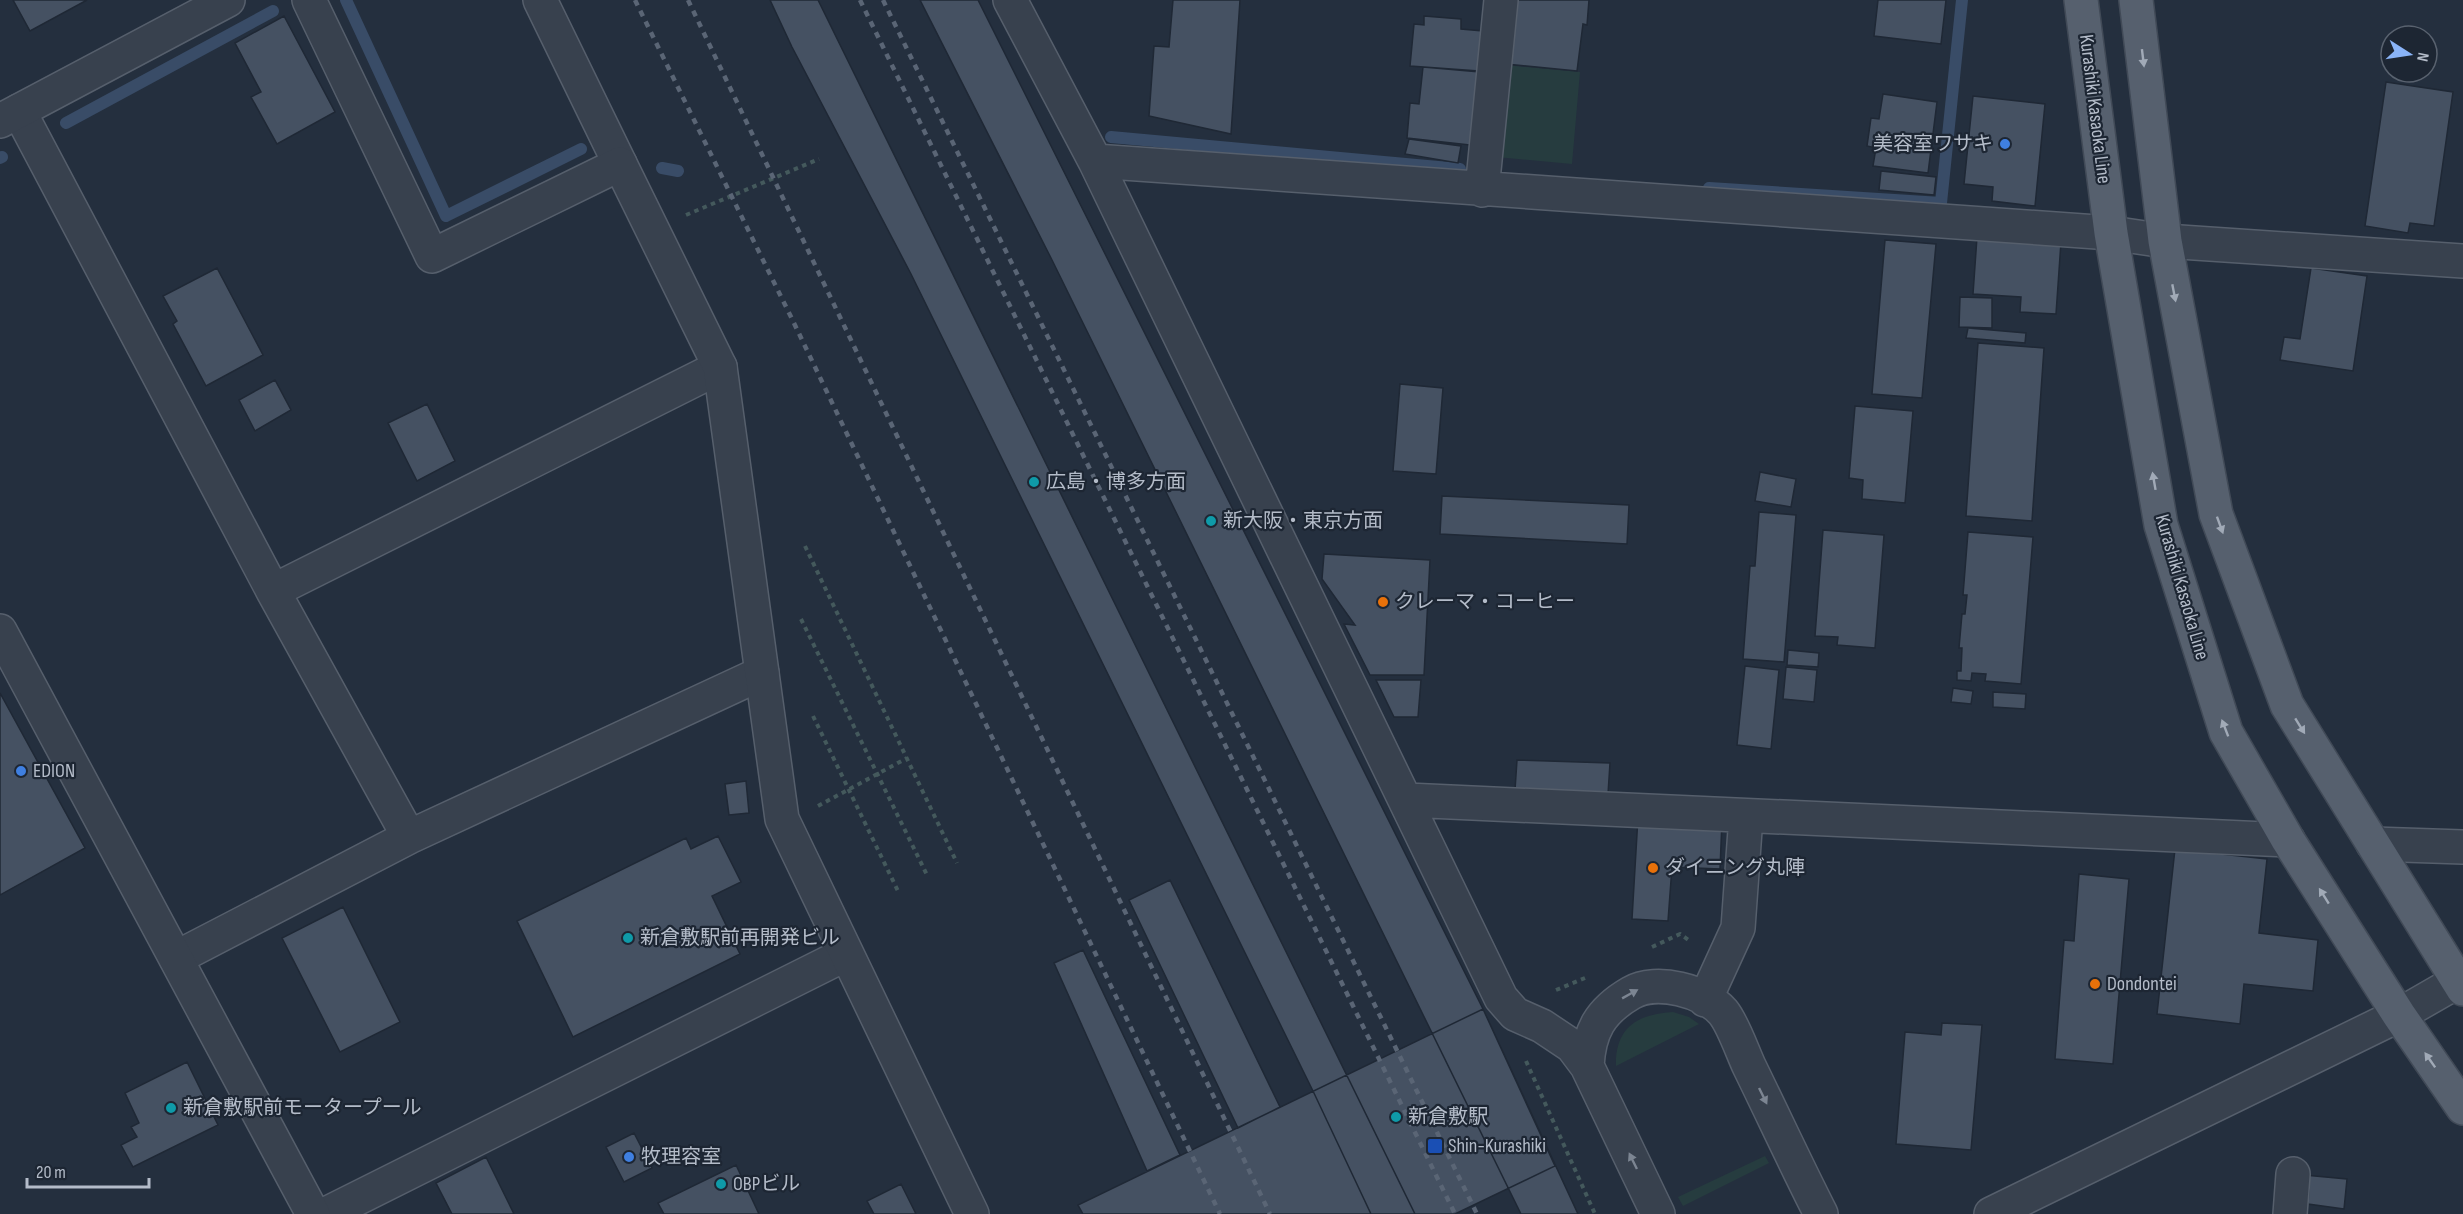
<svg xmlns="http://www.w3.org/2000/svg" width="2463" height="1214" font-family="'Sofia Sans Condensed','Noto Sans JP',sans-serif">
<rect width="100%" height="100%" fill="#242f3e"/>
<!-- green -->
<path fill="#263c3f" d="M1505,65L1580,72L1572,164L1496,157Z
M1673,1012L1689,1017L1699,1024L1616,1066C1615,1028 1637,1014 1673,1012Z
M1765,1156L1769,1163L1683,1206L1678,1197Z"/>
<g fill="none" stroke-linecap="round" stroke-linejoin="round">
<!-- stream -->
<path stroke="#394c67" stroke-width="12" d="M346,0L446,216L581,149
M66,123L273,11
M1111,137L1460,169
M0,158L2,157
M662,168L678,171
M1709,188L1941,203L1962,0"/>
</g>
<!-- building -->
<path fill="#455162" stroke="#1f2835" stroke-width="1.5" d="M13,0H87L30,31Z
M770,0H818L1415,1214H1371L1313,1091L911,274L792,47Z
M920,0H978L1483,1009L1578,1214H1521L1052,260Z
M1173,0H1240L1231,134L1149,116L1154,46L1169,47Z
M1516,0H1589L1587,25L1583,24L1577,71L1506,64Z
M1878,0H1946L1941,44L1874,36Z
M284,16L335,112L277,144L251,97L261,92L235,43Z
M1424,16L1461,19V29L1483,31L1479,71L1410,66L1414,24L1424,25Z
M1423,67L1480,72L1476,127L1472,126L1470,145L1407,138L1410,103L1419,104Z
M2386,82L2453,92L2434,226L2410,223L2408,233L2365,226Z
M1883,94L1937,102L1928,173L1873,166L1876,148L1867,146L1871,118L1879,119Z
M1973,96L2045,104L2035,206L1992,201L1993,187L1964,184Z
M1409,139L1461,146L1458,163L1405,154Z
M1881,171L1936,177L1934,195L1879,190Z
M1977,237L2061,242L2056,314L2020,312L2021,297L1973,294Z
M1885,240L1936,244L1922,398L1872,394Z
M217,268L263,355L206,386L173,324L177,321L163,296Z
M2311,268L2367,276L2353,371L2280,360L2284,337L2300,339Z
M1960,297L1992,298V328L1959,327Z
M1968,328L2026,333L2025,343L1966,338Z
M1978,343L2044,348L2032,521L1966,516Z
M275,380L291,410L255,431L239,400Z
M1400,384L1443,388L1436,474L1393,471Z
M427,404L455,461L417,481L388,423Z
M1855,406L1913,411L1905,503L1862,499L1863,480L1849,478Z
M1760,472L1796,479L1791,507L1755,501Z
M1442,496L1629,505L1627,544L1440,534Z
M1759,512L1796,515L1784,662L1743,659L1750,566H1755Z
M1823,530L1884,535L1875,648L1837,645L1838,637L1815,636Z
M1968,532L2033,537L2021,684L1985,681L1986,674L1972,673L1971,681L1957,680V671H1961L1962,648H1959L1962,614H1965L1967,595H1963Z
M1324,554L1430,560L1424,675H1370L1344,624L1355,625L1322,579Z
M1788,650L1819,653L1818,667L1787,665Z
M1745,666L1779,670L1771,749L1737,745Z
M1786,667L1817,670L1814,702L1783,699Z
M1376,680H1421L1418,717H1394Z
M1953,688L1973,691L1971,704L1951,702Z
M1993,692L2026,694L2025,709L1993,707Z
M0,693L85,848L0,895Z
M1517,760L1610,763L1608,794L1515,790Z
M746,781L749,813L729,815L725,784Z
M1638,817L1722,821L1720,869L1672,867L1668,921L1632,919Z
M718,836L741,882L712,896L740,954L573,1037L517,921L686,838L691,849Z
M2175,849L2267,859L2259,933L2318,940L2313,991L2244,984L2240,1024L2157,1014Z
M2079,874L2129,879L2113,1064L2055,1059L2064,940L2074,941Z
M1170,880L1280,1107L1238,1128L1129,900Z
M343,907L400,1022L340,1052L282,938Z
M1083,950L1180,1155L1147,1171L1054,963Z
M1483,1009L1555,1166L1455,1214H1083L1078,1205Z
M1942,1023L1982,1025L1971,1150L1896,1144L1905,1032L1941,1035Z
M187,1062L218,1125L133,1167L121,1145L137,1137L131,1127L139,1123L125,1093Z
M634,1133L652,1168L624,1182L606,1147Z
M486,1157L514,1214H452L436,1183Z
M736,1165L759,1214H664L658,1203Z
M2304,1175L2347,1179L2344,1209L2308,1204L2309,1189L2302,1188Z
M901,1184L916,1214H874L867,1201Z"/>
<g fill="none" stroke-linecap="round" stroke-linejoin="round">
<!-- minor casing -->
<g stroke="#565f6c" stroke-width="36">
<path id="minor" d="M540,0L620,164
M1010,0L1095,161L1501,998L1515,1014L1542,1026L1572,1046L1587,1066
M19,111L273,591L409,837
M1095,161L2111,233L2165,241L2463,261
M1482,190L1501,0
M273,591L720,367
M1407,800L2288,840
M2373,844L2463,847
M176,958L409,837L762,673
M1705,1000L1738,928L1746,816
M326,1214L846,954
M1658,1214L1587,1066C1589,1031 1600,1011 1631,993C1656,978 1705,991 1723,1012C1733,1024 1742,1051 1749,1066C1773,1115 1796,1165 1821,1214
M2290,1214L2293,1174"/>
</g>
<!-- tertiary casing -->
<g stroke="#565f6c" stroke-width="36">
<path id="tertiary" d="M309,0L432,256L620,164L720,367L782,819L972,1214
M0,121L228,0
M0,631L313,1214
M1991,1214L2399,1015L2458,981"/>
</g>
<!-- primary casing -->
<g stroke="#414a57" stroke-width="36">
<path id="primary" d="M2081,0L2111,233L2161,525L2226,732L2288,840L2399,1015L2463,1108
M2136,0L2165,241L2216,514L2287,705L2463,989"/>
</g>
<!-- path -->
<path stroke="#44595c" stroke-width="4" stroke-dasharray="4.5 4.5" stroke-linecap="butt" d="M686,215L819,159
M805,546L957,863
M801,619L928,877
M813,716L898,891
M818,806L907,758
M1652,947L1680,934L1690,941
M1556,990L1585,978
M1526,1061L1595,1214"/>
<!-- minor -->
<use href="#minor" stroke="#38414e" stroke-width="33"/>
<!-- tertiary -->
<use href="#tertiary" stroke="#38414e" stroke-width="33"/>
<!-- primary -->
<use href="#primary" stroke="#56606e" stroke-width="33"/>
<!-- rail -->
<path stroke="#5a6575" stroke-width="4.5" stroke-dasharray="6 6" stroke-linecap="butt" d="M635,0L793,321L1220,1214
M688,0L1270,1214
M860,0L1455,1214
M883,0L1477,1214"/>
</g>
<!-- one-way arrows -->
<defs><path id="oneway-solid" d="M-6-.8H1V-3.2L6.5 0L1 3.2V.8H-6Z" transform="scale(1.5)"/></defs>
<g fill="#a1aab7">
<use href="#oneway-solid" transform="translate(2143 58) rotate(83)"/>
<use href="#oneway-solid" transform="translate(2174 293) rotate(79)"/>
<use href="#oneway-solid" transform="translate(2154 481) rotate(-100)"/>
<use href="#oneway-solid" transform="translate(2220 525) rotate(70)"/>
<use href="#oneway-solid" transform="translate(2300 726) rotate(58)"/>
<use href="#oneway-solid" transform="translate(2225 728) rotate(-111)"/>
<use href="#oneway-solid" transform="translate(2324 896) rotate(-122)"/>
<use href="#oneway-solid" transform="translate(2430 1060) rotate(-125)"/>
</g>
<g fill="#7c8592">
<use href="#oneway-solid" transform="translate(1630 994) rotate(-29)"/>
<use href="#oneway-solid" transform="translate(1763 1096) rotate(64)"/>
<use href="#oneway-solid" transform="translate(1633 1161) rotate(-116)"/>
</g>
<!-- markers -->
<g fill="#3f7fe0" stroke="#1d2633" stroke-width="2">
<circle cx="2005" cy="144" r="6"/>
<circle cx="21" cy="771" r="6"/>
<circle cx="629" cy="1157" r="6"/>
</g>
<g fill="#0f9aa8" stroke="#1d2633" stroke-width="2">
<circle cx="1034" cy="482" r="6"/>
<circle cx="1211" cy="521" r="6"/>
<circle cx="628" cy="938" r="6"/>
<circle cx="171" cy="1108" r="6"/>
<circle cx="1396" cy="1117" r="6"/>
<circle cx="721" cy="1184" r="6"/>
</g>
<g fill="#e8710a" stroke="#1d2633" stroke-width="2">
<circle cx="1383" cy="602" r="6"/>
<circle cx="1653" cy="868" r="6"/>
<circle cx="2095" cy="984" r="6"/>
</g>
<rect fill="#1a4fb4" stroke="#1d2633" stroke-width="2" x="1427" y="1138" width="16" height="16" rx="3"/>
<g text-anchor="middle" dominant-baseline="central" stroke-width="4.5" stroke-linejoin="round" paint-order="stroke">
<!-- street labels -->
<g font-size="20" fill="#b4bcc9" stroke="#1d2633">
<text transform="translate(2095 109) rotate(83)">Kurashiki Kasaoka Line</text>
<text transform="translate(2182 587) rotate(74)">Kurashiki Kasaoka Line</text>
</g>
<!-- poi labels -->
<g font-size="20" fill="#b4bcc9" stroke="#1d2633" text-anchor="start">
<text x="1993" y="144" text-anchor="end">美容室ワサキ</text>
<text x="1046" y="482">広島・博多方面</text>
<text x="1223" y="521">新大阪・東京方面</text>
<text x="1395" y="602">クレーマ・コーヒー</text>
<text x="33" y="771">EDION</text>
<text x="1665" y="868">ダイニング丸陣</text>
<text x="640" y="938">新倉敷駅前再開発ビル</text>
<text x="2107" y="984">Dondontei</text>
<text x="183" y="1108">新倉敷駅前モータープール</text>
<text x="1408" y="1117">新倉敷駅</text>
<text x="1448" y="1146">Shin-Kurashiki</text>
<text x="641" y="1157">牧理容室</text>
<text x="733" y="1184">OBPビル</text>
</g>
</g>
<!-- north arrow -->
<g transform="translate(2409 54) rotate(102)"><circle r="28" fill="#1d2633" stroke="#59626f" stroke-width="1.5"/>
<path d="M0-4.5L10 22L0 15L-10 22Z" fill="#8ab4f8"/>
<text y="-9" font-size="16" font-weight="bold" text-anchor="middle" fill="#b4bcc9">N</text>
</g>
<!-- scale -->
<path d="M27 1178v9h122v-9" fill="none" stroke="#b4bcc9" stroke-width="3"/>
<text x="36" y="1178" font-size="18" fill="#b4bcc9" stroke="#1d2633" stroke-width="4.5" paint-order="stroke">20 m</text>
</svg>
